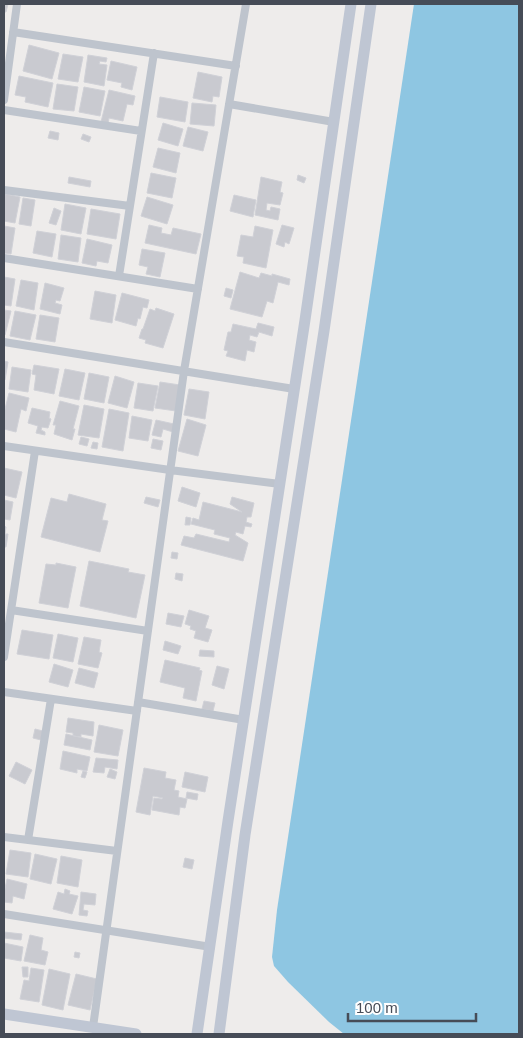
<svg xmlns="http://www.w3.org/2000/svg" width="523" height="1038" font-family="Helvetica,sans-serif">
<rect width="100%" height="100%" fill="#eeeceb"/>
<!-- water -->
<path fill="#8ec6e2" d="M414,4H519V1034H344L329,1022L288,982L274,966L272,957L277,910Z"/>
<!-- building -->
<path fill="#c9cad0" stroke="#d0d1d7" d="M4,4H8L6,12H4Z
M29,45L59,53L52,79L23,71Z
M63,54L83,57L78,82L58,79Z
M88,55L107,58L106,62L100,61L99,64L107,65L104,86L84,82Z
M111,61L137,67L132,90L121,87L122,83L107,80Z
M198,72L222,77L219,97L213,96L212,102L193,98Z
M19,76L53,83L48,107L25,102L26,97L15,95Z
M57,84L78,87L74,111L53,109Z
M84,87L105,91L100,116L79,112Z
M109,90L135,96L133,105L127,104L123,121L109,118L108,124L101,122Z
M160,97L188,102L185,122L157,117Z
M192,103L216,105L214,126L190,124Z
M163,123L183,129L178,146L158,140Z
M188,127L208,132L203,151L183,146Z
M50,131L59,133L58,140L48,138Z
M83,134L91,137L89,142L81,139Z
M158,148L180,153L176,173L153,167Z
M151,173L176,178L172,198L147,193Z
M298,175L306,178L304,183L297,180Z
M69,177L91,181L90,187L68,183Z
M261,177L282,182L280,192L283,193L280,205L267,203L266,210L270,211L271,207L280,209L278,220L255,215Z
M5,194L20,197L15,223L4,221V201Z
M234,195L256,200L253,217L230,211Z
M147,197L173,205L167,224L141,216Z
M23,198L35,200L31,226L19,224Z
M65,204L86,208L81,234L61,230Z
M54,208L61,211L56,225L49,223Z
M91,209L120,214L116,239L87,234Z
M149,225L162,228L161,233L171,235L173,228L201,234L196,254L145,243Z
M282,225L294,228L289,244L285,242L284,247L276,244Z
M4,226L15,228L11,254L4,253Z
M255,226L273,230L266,268L243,263L244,257L237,256L241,235L253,237Z
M37,231L56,234L52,257L33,253Z
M61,235L81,238L78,262L58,259Z
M87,239L112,245L108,263L97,261L96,266L82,263Z
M142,249L165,253L160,277L146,274L148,267L139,265Z
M240,272L259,278L261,273L272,276V274L290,279L289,285L278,282L273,303L267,301L262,317L230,309Z
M4,277L15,279L11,306L4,305Z
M21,280L38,283L34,310L16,306Z
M45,283L64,288L60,301L56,300L55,303L62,305L60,314L40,309Z
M226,288L233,290L231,298L224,296Z
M95,291L116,295L112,323L90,319Z
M122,293L149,300L147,308L143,307L140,319L138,318L136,326L115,320Z
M156,308L174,314L163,348L145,343L146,340L139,338L142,329H143L150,309L155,311Z
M4,310L11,311L5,335L4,334Z
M15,311L36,315L30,340L10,336Z
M40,315L59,318L55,342L36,339Z
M258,323L274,327L272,336L259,332L257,337L250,335L249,340L256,342L254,352L247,350L245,361L226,356L228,351L224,350L228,332H231L233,324L256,329Z
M4,361L8,362L5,380H4Z
M34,365L59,369L54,394L34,390L36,375L32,374Z
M12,367L31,370L28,392L9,389Z
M65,369L85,373L79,400L59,396Z
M89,373L109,377L104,403L84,399Z
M115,376L134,382L127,408L108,403Z
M160,382L180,385L176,411L155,408Z
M138,383L158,386L153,411L134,408Z
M189,389L209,392L205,419L184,415Z
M9,393L29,398L26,411L21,409L16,432L4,429V413Z
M60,401L79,406L73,429H75L72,440L54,434L56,425H53Z
M84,405L104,409L99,438L78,435Z
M32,408L50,412L49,418L51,419L48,428L42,427L41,430L45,432V435L36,433L38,426L28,423Z
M109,409L129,413L123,451L102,447Z
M132,416L152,420L148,441L129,438Z
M187,419L206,425L198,456L178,451Z
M156,420L174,424L173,432L163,429L161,437L152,435Z
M81,437L89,439L87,446L79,444Z
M153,439L163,441L161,450L151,448Z
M93,442L98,443L97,449L91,448Z
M4,468L22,472L16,498L4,495Z
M182,487L200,493L196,507L178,501Z
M69,494L106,504L102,520L108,521L100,552L41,537L51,498L67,502Z
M146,497L160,500L158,507L144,503Z
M232,497L254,503L251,517H247L246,522L252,524L251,527L245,526L243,534L236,532L235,535L248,543L243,561L181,545L184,536L194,538L196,534L229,542L230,538L214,534L215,530L191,524L193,518L199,520L203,502L242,512L230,504Z
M4,500L13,502L10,520L4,519Z
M186,517L191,518L190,525H185Z
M4,526L6,527L5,534H8L6,547H4Z
M172,552L178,553L177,559L171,558Z
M89,561L129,569L128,572L145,575L136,618L80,606Z
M56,563L76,567L68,608L39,603L46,564L56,565Z
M176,573L183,574L182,581L175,579Z
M189,610L209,616L205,628L212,630L208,642L194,638L196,631L190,629L191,626L185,624Z
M168,613L184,616L181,627L166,624Z
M22,630L53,635L49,659L17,654Z
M58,634L78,638L73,662L53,658Z
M84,637L101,640L99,652L102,653L98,668L78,664Z
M165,641L181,646L178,654L163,650Z
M200,650L214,651V657L199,656Z
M165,660L200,668L199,670L202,671L196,701L183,698L185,688L160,682Z
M54,664L73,670L68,687L49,682Z
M217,666L229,669L224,689L212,685Z
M79,668L98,673L94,688L75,683Z
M204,701L215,703L213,711L202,709Z
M68,718L94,722L93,736L81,734V737L73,736V733L66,732Z
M99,725L123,730L118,756L94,752Z
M35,729L43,731L41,740L33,738Z
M66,734L92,740L90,750L64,745Z
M63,751L90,757L87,771L77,769V773L60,769Z
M96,758L118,760L117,769L105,767L104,773L93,772Z
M16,762L32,770L25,784L9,776Z
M144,768L166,772L165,778L176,780L174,790L179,791L178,797L187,799L185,808L180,807L179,815L152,810L154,798L162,799L163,798L153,796L150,815L136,812Z
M110,769L117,772L115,779L107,777Z
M83,771L87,772L85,778L81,777Z
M185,772L208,777L205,792L182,787Z
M187,792L198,794L197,800L186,798Z
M10,850L31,853L28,877L6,874Z
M35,854L57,859L51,884L30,879Z
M61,856L82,860L78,887L57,883Z
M185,858L194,860L192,869L183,867Z
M7,879L27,884L24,899L13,896L12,903L4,902V893Z
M65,889L70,891L69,894L78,896L72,914L53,909L58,892L64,894Z
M81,892L96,894L95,905L84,904L83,910L88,911L87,916L79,915Z
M4,932L22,934L21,940L4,938Z
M30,935L43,938L41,950L48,952L45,965L24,961Z
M4,943L23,947L21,961L4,958Z
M75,952L80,953L79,958L74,957Z
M22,967H28V977H23Z
M31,968L44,970L39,1002L20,999L24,980L29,981Z
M49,969L70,974L63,1010L42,1005Z
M76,974L97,979L90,1010L68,1005Z"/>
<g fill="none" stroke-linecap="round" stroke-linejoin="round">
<!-- street -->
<path stroke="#bec4cd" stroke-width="8" d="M13,32L236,66
M4,100L17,4
M229,104L334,122
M4,110L141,131
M4,190L130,206
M4,258L198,289
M119,276L154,53
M4,342L294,389
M4,446L170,470L280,484
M11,610L148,631
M4,657L35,451
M4,692L137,711
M138,702L244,720
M4,837L117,851
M28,840L51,699
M4,914L211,947
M93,1027L184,371L246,4"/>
<!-- secondary -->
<path stroke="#bfc6d3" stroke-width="11" d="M4,1014L136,1034
M197,1034L228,821L305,320L351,4
M219,1034L245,835L324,331L371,4"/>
</g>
<!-- border -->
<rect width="523" height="1038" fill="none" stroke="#464c57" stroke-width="10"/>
<!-- scale -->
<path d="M348 1013v8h128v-8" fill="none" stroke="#464c57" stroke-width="2.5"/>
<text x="356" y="1013" font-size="15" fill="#464c57" stroke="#ffffff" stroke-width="4" paint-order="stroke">100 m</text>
</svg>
